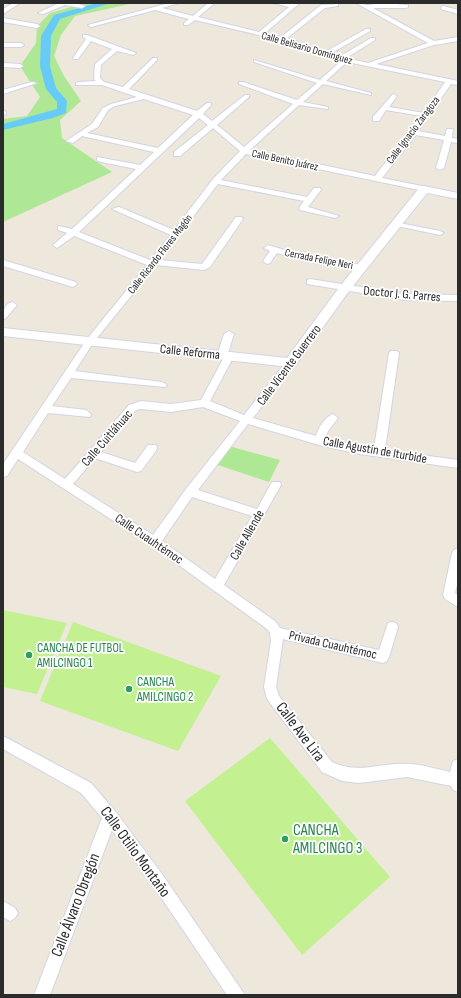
<svg xmlns="http://www.w3.org/2000/svg" width="461" height="998" font-family="'Sofia Sans Condensed',sans-serif">
<rect width="100%" height="100%" fill="#eee7dc"/>
<!-- green -->
<path fill="#aee895" d="M86,3H134L75,16L61,35L54,56L64,76L81,101L60,120L62,138L112,172L3,222V119L27,116L40,97L20,66L36,43L37,26L50,13Z
M225,445L280,460L269,482L212,463Z"/>
<!-- pitch -->
<path fill="#c3f090" d="M3,610L67,623L37,694L3,687Z
M73,622L221,676L178,751L40,701Z
M270,738L390,877L302,955L185,801Z"/>
<g fill="none" stroke-linecap="round" stroke-linejoin="round">
<!-- river -->
<path fill="#68cbf7" fill-rule="evenodd" d="M97,3H110L60,19L51,36L50,66L56,88L67,101L66,113L53,118L3,130V124L57,109V102L46,89L40,66L41,36L54,15Z"/>
<!-- street casing -->
<g stroke="#d1d4e5" stroke-width="2">
<path id="street" d="M13,3H20L3,14V9Z
M59,3H75L85,6L82,8L65,5L43,14L38,13Z
M169,3H179L162,8L193,16L208,3H215L198,17L259,32L289,7L273,3H300L265,33L281,37L321,5L338,4V6L325,8L287,38L325,52L366,29H370V31L330,54L339,57L371,38H375V40L346,58L368,63L428,43L356,3L367,5L383,3L408,5V7L406,8H373L434,41L458,37V41L434,45L376,64L458,81V85L451,84L418,131L445,136L447,129H453L452,138L458,139V143L451,142L444,168L440,170L436,168L444,140L416,135L382,178L427,187L428,189L424,191L246,154L221,180L307,197L314,188H320L321,190L308,207L339,216L335,218L300,210L299,208L304,201L218,184L160,260L202,264L236,217H242L243,219L210,267L204,270L156,265L93,343L75,371L162,382L167,385L165,387L71,378L52,406L86,410L91,414L90,417L48,413L23,452L65,479L129,405L141,401L171,404L201,400L223,359L217,356L224,334L229,331L234,334L228,353L232,354L234,356L210,401L244,415L287,361H293L295,363L293,365L253,418L316,436C318,428 325,417 333,414L338,418L328,431L325,439L374,448L389,353L391,351H397L399,353L385,450L458,460V468L359,454L319,445L248,424L198,490L257,509L272,482H280L281,485L224,585L275,621L280,628L379,650L388,623L392,622L396,623L398,627L389,657L387,661L383,663L283,639L276,687L279,696L332,762C360,775 380,762 408,764C422,764 436,769 450,772L453,761L458,759V792L453,790L451,786L407,777L359,783L342,781L322,772L267,699L264,687L271,641L270,633L267,629L151,545L18,459L7,476L3,477V464L87,339L147,265L74,236L57,248L53,245L67,233L58,230V226L72,229L136,169L97,161V157L140,165L154,152L82,136L73,143L66,141L92,124L103,108L111,104L137,97L102,85H76V83L78,82L96,81L94,79L95,64L112,49L91,41L78,59H74L73,58L86,39L83,37V35H87L136,53L133,55L117,51L101,65L100,78L104,82L123,87L153,58H157V60L129,89L197,111L207,103H211V105L203,114L212,121L245,95H249V97L217,125L244,147L293,104L239,84V82H243L297,100L317,83L254,62V60L320,80L341,61L280,40L195,20L188,25H184V23L189,19L155,10L91,27L88,25ZM347,62L445,82L424,113L389,107L397,96L394,94L392,95L373,117V121H379L386,110L421,116L375,176L250,150L299,105L328,109V107L303,102L323,84L371,95V93L326,81ZM144,99L193,115L158,148L87,133L98,127L108,110L115,106ZM199,118L208,125L174,152V156H180L213,128L240,151L213,179L174,230L119,207L112,209L171,235L150,260L79,232ZM203,407L240,421L186,489L153,535L73,484L95,458L137,472L141,471L156,451L157,448L156,445H148L135,463L101,452L136,410L141,409L171,412ZM192,497L252,516L215,579L162,541Z
M443,6L458,10V14L441,9V7Z
M3,18L37,24L40,26L37,28L3,22Z
M3,43H21L24,45L21,47H3Z
M3,63L20,64L23,66L20,68L3,67Z
M32,82L37,83L3,94V90Z
M3,110L6,112V114L3,115Z
M394,222L440,231L444,233L440,235L397,226L393,224Z
M268,245L301,255L362,265L366,268L362,271L300,260L277,253L270,263L267,264L263,261L270,251L264,248Z
M3,260L76,282L77,284L73,287L3,266Z
M310,279L405,294L458,295V301L405,300L307,284V280Z
M12,302L17,305L6,318L3,319C3,312 4,304 12,302Z
M458,548V581L455,593L458,595V607L445,599L443,595L452,553L454,550Z
M3,736L91,783L115,811L162,874L245,995H227L152,884L112,830L50,995H34L102,818L81,793L3,749Z
M3,901L15,908L18,913L15,918L10,921L3,917Z"/>
</g>
<!-- secondary casing -->
<g stroke="#d1d4e5" stroke-width="2">
<path id="secondary" d="M424,186L458,193V199L427,193L349,291L295,366L290,367L3,336V328L287,358L341,285L420,187Z"/>
</g>
<!-- street -->
<use href="#street" fill="#fff" fill-rule="evenodd"/>
<!-- secondary -->
<use href="#secondary" fill="#fff" fill-rule="evenodd"/>
</g>
<!-- markers -->
<g fill="#2e9e5b" stroke="#fff" stroke-width="1.5">
<circle cx="29" cy="655" r="4"/>
<circle cx="129" cy="689" r="4"/>
<circle cx="285" cy="839" r="4"/>
</g>
<g text-anchor="middle" dominant-baseline="central" stroke-width="3.5" stroke-linejoin="round" paint-order="stroke">
<!-- far-street labels -->
<g font-size="11" fill="#2b2b2b" stroke="#fff">
<text transform="translate(307 48) rotate(16)">Calle Belisario Domínguez</text>
<text transform="translate(413 130) rotate(-53)">Calle Ignacio Zaragoza</text>
<text transform="translate(285 160) rotate(12)">Calle Benito Juárez</text>
<text transform="translate(160 254) rotate(-52)">Calle Ricardo Flores Magón</text>
<text transform="translate(319 259) rotate(11)">Cerrada Felipe Neri</text>
</g>
<!-- street labels -->
<g font-size="13" fill="#2b2b2b" stroke="#fff">
<text transform="translate(402 294) rotate(5)">Doctor J. G. Parres</text>
<text transform="translate(190 352) rotate(6)">Calle Reforma</text>
<text transform="translate(289 365) rotate(-53)">Calle Vicente Guerrero</text>
<text transform="translate(107 438) rotate(-49)">Calle Cuitláhuac</text>
<text transform="translate(375 450) rotate(10)">Calle Agustín de Iturbide</text>
<text transform="translate(247 535) rotate(-60)">Calle Allende</text>
<text transform="translate(149 539) rotate(34)">Calle Cuauhtémoc</text>
<text transform="translate(333 645) rotate(13)">Privada Cuauhtémoc</text>
</g>
<!-- leisure labels -->
<g font-size="13" fill="#27864d" stroke="#fff" text-anchor="start">
<text x="37" y="648">CANCHA DE FUTBOL<tspan x="37" dy="15">AMILCINGO 1</tspan></text>
<text x="137" y="682">CANCHA<tspan x="137" dy="15">AMILCINGO 2</tspan></text>
</g>
<!-- near-street labels -->
<g font-size="16" fill="#2b2b2b" stroke="#fff">
<text transform="translate(300 732) rotate(53)">Calle Ave Lira</text>
<text transform="translate(135 852) rotate(54)">Calle Otilio Montaño</text>
<text transform="translate(76 905) rotate(-69)">Calle Álvaro Obregón</text>
</g>
<!-- near-leisure labels -->
<g font-size="16" fill="#27864d" stroke="#fff" text-anchor="start">
<text x="293" y="830">CANCHA<tspan x="293" dy="18">AMILCINGO 3</tspan></text>
</g>
</g>
<!-- border -->
<rect width="461" height="998" fill="none" stroke="#2b2b2b" stroke-width="8"/>
</svg>
